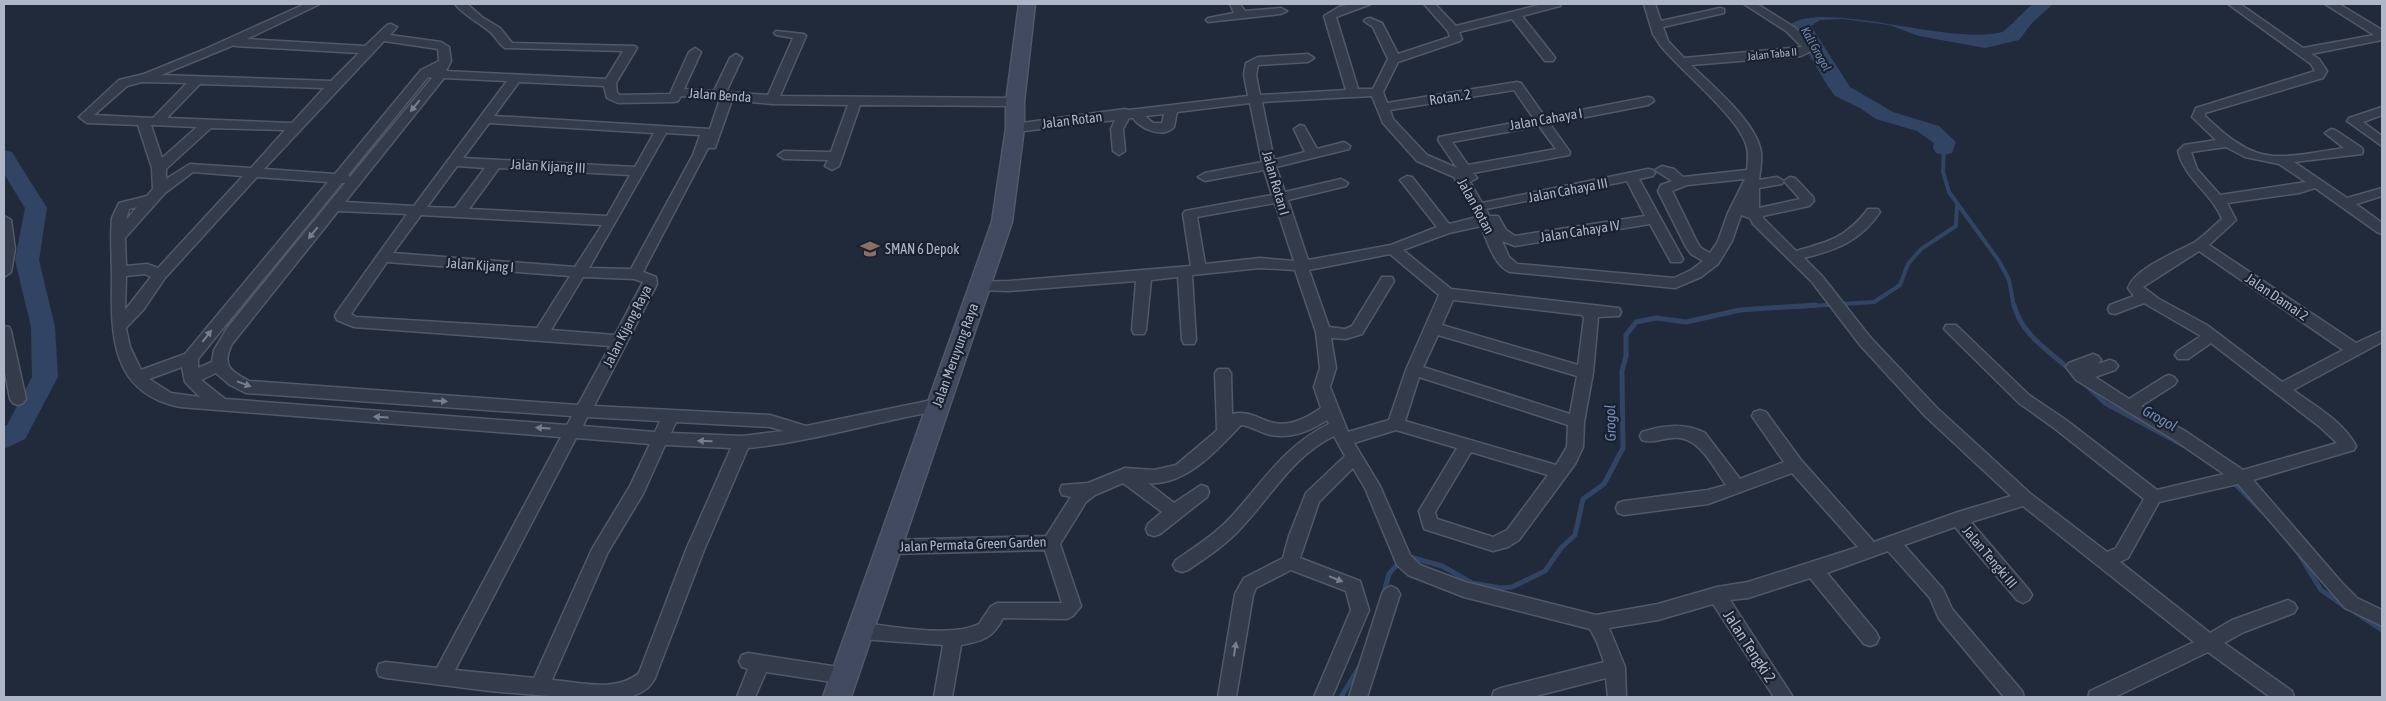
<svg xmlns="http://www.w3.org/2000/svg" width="2386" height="701" font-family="'Asap Condensed',sans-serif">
<rect width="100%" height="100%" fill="#202a3b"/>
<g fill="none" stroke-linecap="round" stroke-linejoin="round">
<!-- stream-far1 -->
<path stroke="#324464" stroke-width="4" d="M1944,148L1943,172L1949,192L1999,261L2009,280L2014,307
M1795,307L1874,302L1900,285L1908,264L1921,249L1956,226L1957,205"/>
<!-- stream -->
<path stroke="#324464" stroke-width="5" d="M2014,305C2021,334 2048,350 2069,369
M2084,383L2105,403L2183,445
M2233,482L2261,510
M2299,554L2321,590L2347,608
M1406,556L1442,566L1472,583L1501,588L1512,587L1545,571L1561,548L1575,535L1583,499L1604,484L1623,448L1622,371L1626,356V335L1636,322L1656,318L1686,322L1740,310L1816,305
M1383,596L1389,574L1400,561
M2356,613L2382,630
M1341,697L1361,664"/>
<!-- river -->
<path fill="#324464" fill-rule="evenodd" d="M2033,4H2053L2032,23L2019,40L1985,48L1919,36L1889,25L1842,19L1820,20L1811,26L1850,87L1893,112L1939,126L1956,142L1952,153L1944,155L1936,153L1933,148L1934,143L1917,131L1876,119L1860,108L1835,96L1827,85L1791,24C1825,0 1953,46 2002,32C2005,32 2027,8 2033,4Z
M4,150L12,152L47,208L39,260L55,327L58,377L25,439L4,449V426L7,425L32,377L31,327L15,260L25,208L4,174Z"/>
<!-- street casing -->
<g stroke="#515969" stroke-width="3">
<path id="street" d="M305,4H320L247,39L365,46L387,25L391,24L397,27L390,35L441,42L449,47L451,61L446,71L606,79L623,51L505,48C498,44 496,36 489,31C478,22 465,16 455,4H467L482,17L500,28L512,43L635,46L637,48L616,83L617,93L620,95L670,94L689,52L695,48L701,52L684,89L714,91L730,58L736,54L742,58L726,92L768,95L793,38L776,35L774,33L776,31L804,34L806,36L780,96L1015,98L1021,102L1015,106L860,105L839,166L832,170L825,166L828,160L784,159L778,155L784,151L831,152L848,105L772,104L732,100L716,145L715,148H708L643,272L656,277L657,284L594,406L770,415L806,426L937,399L943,401L945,405L943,409L937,411C874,422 811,442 748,448L704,550L655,678C650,689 641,693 630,697H561L490,691L386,678L379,676L377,670L379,664L386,662L437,668L561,437L180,407C111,393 111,336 112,279C112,259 110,238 112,218L119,203L147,196L153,189L152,168L138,125L87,123L79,117L119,80L144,74L203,50ZM384,41L438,49L439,61L421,70L335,174L264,169ZM234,45L235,46L359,53L331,81L161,75ZM428,77L432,78L350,177L348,175ZM444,78L507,81L414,206L345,202ZM142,82L187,83L153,118L94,115L127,86ZM519,82L604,86L607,98L618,103L674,102L678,101L681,96L720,99L710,129L494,116ZM200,84L324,88L292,123L167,118ZM489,123L654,133L635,167L463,158ZM151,125L197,127L162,158ZM211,128L285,130L251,168L190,164L166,179V169ZM666,133L700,135L693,155L631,269L589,268ZM457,166L485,168L455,208L427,207ZM499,168L630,175L607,216L469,209ZM193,172L243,176L158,268L147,264L126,266L125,238L165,193ZM257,177L328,182L185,354L141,370L130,347L126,328L144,309L165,278ZM342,183H345L228,327L214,350L212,362L198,368V359ZM137,207L126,220L129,209ZM338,211L407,214L337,312L335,316L337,320L354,327L610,346L578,405L249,381C231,371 221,366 232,344ZM421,215L602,225L575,267L393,253ZM387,262L570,276L537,328L356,317L351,314ZM145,274L151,277L125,310L126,276ZM583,277L634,279L643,282L615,335L551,330ZM182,367L185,382L200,397L171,393L149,379ZM216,373L230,385L246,393L572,416L567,425L225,399L201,380ZM587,417L660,421L655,432L583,426ZM676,422L770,427L784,431L742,436L671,433ZM576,438L650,444L630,486L592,549L534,678L455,670ZM665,445L731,448L686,550L639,673C616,693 579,682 552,680L608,552L643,494Z
M1230,4H1240L1245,11L1281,8L1287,11L1281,14L1208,22L1206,20L1208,18L1234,13Z
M1351,4H1371L1336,17L1358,89H1373L1388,59L1373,27L1364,21L1366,19L1370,18L1382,23L1398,54L1450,37L1448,31L1424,4H1435L1456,26L1543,4H1561L1560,6L1522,16L1553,55L1555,58L1553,61H1545L1512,19L1459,32L1462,39L1460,41L1398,62L1383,92L1387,103L1517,82L1521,83L1545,117L1648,97L1652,98L1654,101L1648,105L1550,124L1570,152L1569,155L1473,173L1477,178L1470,182L1482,203L1648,169L1653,170L1655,173L1653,176L1639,179L1683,259L1681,262H1671L1650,224L1515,246L1502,241L1509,257L1517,264L1674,278L1691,270L1703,261L1691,254L1686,247L1658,191L1661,185L1672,181L1655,170L1662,166L1674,169L1683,177L1747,170C1748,161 1749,153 1746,144C1736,115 1681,71 1660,45L1653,34L1644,4H1655L1661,21L1720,8L1724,9V13L1663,27L1668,41L1684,58L1802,47L1786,31L1744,4H1757L1794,27L1814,45L1811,51L1801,56L1691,65C1712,85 1757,123 1761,152C1762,161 1760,171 1759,180L1777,177L1784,181L1790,177L1795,178L1813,197L1814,201L1809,206L1763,216L1764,219L1796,251C1829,242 1847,237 1868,209H1878L1880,212C1861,241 1836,250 1804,258L1822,276L1870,337L1937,408L2031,494L2107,552L2116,548L2144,499L2054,428L2019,403L1944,329L1946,325H1956L2029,395L2066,420L2157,490L2224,474L2173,439L2076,380L2066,367L2069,363L2093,354L2098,356L2101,360L2098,364L2089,367L2110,360L2115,362L2118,366L2115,370L2095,377L2129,399L2164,377L2169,375L2174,377L2177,381L2174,385L2141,406L2185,431L2243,470L2337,443L2320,427L2211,343L2188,359H2178L2175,355L2178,351L2201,336L2144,303L2115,314L2110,313L2108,309L2110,305L2134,296L2128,288C2135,268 2177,252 2195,242C2204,236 2213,226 2222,219C2212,193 2185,180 2178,151L2184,145L2216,140L2192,117L2196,108L2315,71L2311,64L2228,4H2240L2303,48L2374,35L2325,4H2339L2382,30V40L2311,54L2319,59L2327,71L2323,78L2205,113V116C2224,134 2247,155 2274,156C2297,157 2322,151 2344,148L2325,133L2331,129L2335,130L2362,148L2363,151L2362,154L2294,162L2347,198L2382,188V196L2356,204L2382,223V234L2377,232L2315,188L2299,193L2227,203L2236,220L2209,245L2356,343L2382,331V342L2293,390C2315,406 2343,421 2356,446L2354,450L2253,480L2343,584L2357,598L2382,610V626L2345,608L2238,484L2159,502L2128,558L2120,562L2210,633L2232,620L2288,600L2294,603L2297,608L2294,613L2244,632L2224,643L2292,691L2294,697H2270L2208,652L2115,697H2088L2090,691L2194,642L2023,506L1971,522L2029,590L2032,595L2029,600L2023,603L2017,600L1955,527L1904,545L1943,589L1952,609L2022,691L2024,697H2004L1939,619L1930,598L1888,551L1827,573L1876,632L1879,638L1876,644L1870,646L1864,644L1810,578L1748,598L1730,600L1793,697H1774L1713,604L1658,620L1609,628L1625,667L1626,697H1608L1606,678L1532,697H1492L1494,691L1501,688L1604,662L1597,642L1590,629L1464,597L1408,575L1397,565L1365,488L1353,468L1319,502L1300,558L1360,581L1369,610L1332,697H1314L1351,610L1346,591L1291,570L1256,588L1253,595L1236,697H1218L1235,594L1244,578L1283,558L1289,536L1306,493L1345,456L1334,436C1294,455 1271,496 1242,527C1227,544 1207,557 1188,570L1182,572L1176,570L1173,565L1176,560C1195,547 1215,534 1231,517C1262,483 1286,444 1329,424L1327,420C1309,432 1288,440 1267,434C1258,431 1250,426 1241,425C1217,450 1186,486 1148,483L1174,503L1201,485L1207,487L1209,492L1207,497L1160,534L1154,536L1148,534L1146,529L1148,524L1162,512L1123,483L1095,495L1086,502L1060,544L1081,606L1073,616L1067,619L1003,618C993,638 983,641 961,645L952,697H934L943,645L861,639L855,637L852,631L855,625L861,623C893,626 949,638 979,624L991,606L997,603H1062L1045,550L889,554L883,552L880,547L883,542L889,540L1046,536L1071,497L1062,495L1060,490L1062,485L1088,483L1125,468L1154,470L1176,465L1214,433L1217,430L1215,373L1218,369H1228L1231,373L1232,414C1246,410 1258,418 1270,422C1288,428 1307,418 1321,408L1314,387L1320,368L1316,332L1295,270L1260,268L1192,275L1196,340L1194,344H1184L1182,340L1178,277L1151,280L1146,330L1144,334H1134L1132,330L1136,281L1009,291L975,290L973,286L975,282L1009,281L1191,266L1183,214L1185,211L1272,195L1264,170L1205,181L1198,177L1205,173L1262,162L1250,103L1177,112L1174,127C1163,139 1141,129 1133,118H1129L1123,129L1125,151L1119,155L1113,151L1111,129L1115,120L1015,132L1009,128L1015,124L1125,109L1129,110L1248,96L1244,75L1246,63L1258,57L1308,54L1314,58L1308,62L1258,65L1256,75L1260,95L1346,90L1324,16L1339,7ZM1514,90L1534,119L1439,137L1438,140L1457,168L1427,155L1393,119L1390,110ZM1372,96L1383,123L1417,161L1454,177L1477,217L1449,224L1412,177L1407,176L1400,180L1437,227L1391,245L1308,260L1288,200L1346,186L1348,183L1341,179L1285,192L1276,167L1349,149L1350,146L1344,142L1317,149L1304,126L1300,125L1294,129L1305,152L1274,160L1262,102ZM1164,114L1162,123H1153L1145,116ZM1539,126L1556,149L1468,165L1452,142ZM2226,147L2245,157L2279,164L2306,182L2220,195L2197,169L2191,152ZM1745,179L1728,213L1718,241L1710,253L1701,248L1697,242L1672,191L1687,185ZM1627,181L1645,216L1515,236L1506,230L1498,216H1489L1486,209ZM1784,181L1800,199L1759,208V188L1782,184ZM1275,203L1294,261L1260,258L1205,264L1197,217ZM1741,215L1750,218L1753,224L1812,282L1860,345L1925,416L2011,496L1958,512L1874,542L1801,460L1766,412L1760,410L1754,412L1752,416L1784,462L1740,479L1705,433C1685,422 1663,425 1642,432L1640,436L1642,440C1652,444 1663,438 1673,438C1699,435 1713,467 1726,485L1708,490L1624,501L1618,503L1616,508L1618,513L1624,515L1708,504L1792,473L1858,547L1748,582L1717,587L1658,604L1596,615L1465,582L1420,565L1410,555L1380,486L1354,443L1396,430L1457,448L1419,511L1424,529L1493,551L1508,547L1519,540L1575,464L1583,447L1584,422L1593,373L1598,317L1619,316L1621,312L1619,308L1451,289L1403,250L1449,233L1481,226C1487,240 1494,266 1510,272L1675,288L1701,277L1718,264L1732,241ZM2199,251L2343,350L2282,382L2207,325L2159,299L2143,287ZM1390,254L1439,295L1406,370L1389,420L1348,432L1330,387L1336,368L1331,338L1346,339L1362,334L1394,281L1392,277H1382L1352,326L1345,329L1329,327L1309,270ZM1453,300L1582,315L1584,318L1578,365L1442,325ZM1438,335L1577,376L1570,414L1423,367ZM1419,377L1568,425L1567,447L1556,465L1405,421ZM1471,452L1548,475L1507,530L1493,537L1437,519L1435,512Z
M2382,107V115L2363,122L2382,136V146L2347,121L2349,118Z
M4,216L11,220L15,249L11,272L4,277Z
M4,326L9,327L11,331L26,399L23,403L18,405L13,403L10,399L4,367Z
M1391,586L1397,589L1400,594L1367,697H1349L1382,594L1385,589Z
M748,653L845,668L852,670L854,676L852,682L845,684L766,672L755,697H737L748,669L742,667L739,661L742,655Z"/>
</g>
<!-- secondary casing -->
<g stroke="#515969" stroke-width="3">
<path id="secondary" d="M1019,4H1035L1024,102V128L1012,222L851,697H823L992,222L1006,128V102Z"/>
</g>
<!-- street -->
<use href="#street" fill="#343c4b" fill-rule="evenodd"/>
<!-- secondary -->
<use href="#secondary" fill="#414a5e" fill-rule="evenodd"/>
</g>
<!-- one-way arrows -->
<defs><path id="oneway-solid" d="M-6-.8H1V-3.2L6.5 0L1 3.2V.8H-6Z" transform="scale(1.25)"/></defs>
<g fill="#777f8f">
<use href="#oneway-solid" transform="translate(415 106) rotate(129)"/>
<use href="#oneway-solid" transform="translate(313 233) rotate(129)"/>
<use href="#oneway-solid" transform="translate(207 336) rotate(-52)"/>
<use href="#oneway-solid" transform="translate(244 384) rotate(20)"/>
<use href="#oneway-solid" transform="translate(440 401) rotate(4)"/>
<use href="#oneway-solid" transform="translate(381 417) rotate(-176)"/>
<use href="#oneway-solid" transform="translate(543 428) rotate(-176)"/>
<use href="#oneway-solid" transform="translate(705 441) rotate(-178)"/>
<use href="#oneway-solid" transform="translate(1336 579) rotate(22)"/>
<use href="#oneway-solid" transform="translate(1235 649) rotate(-81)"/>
</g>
<!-- icons -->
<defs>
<g id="school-bare" transform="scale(1.5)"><path d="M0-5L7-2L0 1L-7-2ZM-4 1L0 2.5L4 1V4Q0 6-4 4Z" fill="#8d6e63" stroke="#192130" stroke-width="2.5" paint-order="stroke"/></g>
</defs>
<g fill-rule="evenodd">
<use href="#school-bare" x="870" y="249"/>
</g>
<g text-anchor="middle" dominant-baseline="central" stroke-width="4.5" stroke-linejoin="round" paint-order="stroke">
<!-- far-street labels -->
<g font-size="11" fill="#aeb6c7" stroke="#192130">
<text transform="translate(1772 54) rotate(-6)">Jalan Taba II</text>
</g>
<!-- far-water labels -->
<g font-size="12" font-style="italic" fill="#748bb2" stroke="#192130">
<text transform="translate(1816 49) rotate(61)">Kali Grogol</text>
</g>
<!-- street labels -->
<g font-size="14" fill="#aeb6c7" stroke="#192130">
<text transform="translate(720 95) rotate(4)">Jalan Benda</text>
<text transform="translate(1450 97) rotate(-9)">Rotan. 2</text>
<text transform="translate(1546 119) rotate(-10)">Jalan Cahaya I</text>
<text transform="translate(1072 120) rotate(-7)">Jalan Rotan</text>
<text transform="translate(548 166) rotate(3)">Jalan Kijang III</text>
<text transform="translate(1276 183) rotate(74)">Jalan Rotan I</text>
<text transform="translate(1568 190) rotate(-11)">Jalan Cahaya III</text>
<text transform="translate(1476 206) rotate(61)">Jalan Rotan</text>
<text transform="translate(1580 231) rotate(-9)">Jalan Cahaya IV</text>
<text transform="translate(480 265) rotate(4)">Jalan Kijang I</text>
<text transform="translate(2277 297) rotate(34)">Jalan Damai 2</text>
<text transform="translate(627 326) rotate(-63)">Jalan Kijang Raya</text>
<text transform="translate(955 355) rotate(-70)">Jalan Meruyung Raya</text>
<text transform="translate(973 544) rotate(-2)">Jalan Permata Green Garden</text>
<text transform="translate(1990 557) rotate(50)">Jalan Tengki III</text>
</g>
<!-- poi labels -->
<g font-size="14" fill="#aeb6c7" stroke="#192130" text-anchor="start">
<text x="885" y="249">SMAN 6 Depok</text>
</g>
<!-- water labels -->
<g font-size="15" font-style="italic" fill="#748bb2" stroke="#192130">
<text transform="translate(2160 418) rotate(29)">Grogol</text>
<text transform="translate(1610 423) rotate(-91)">Grogol</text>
</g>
<!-- near-street labels -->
<g font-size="16" fill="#aeb6c7" stroke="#192130">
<text transform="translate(1750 646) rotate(57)">Jalan Tengki 2</text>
</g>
</g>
<!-- border -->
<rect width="2386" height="701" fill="none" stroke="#aeb6c7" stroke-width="10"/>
</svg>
